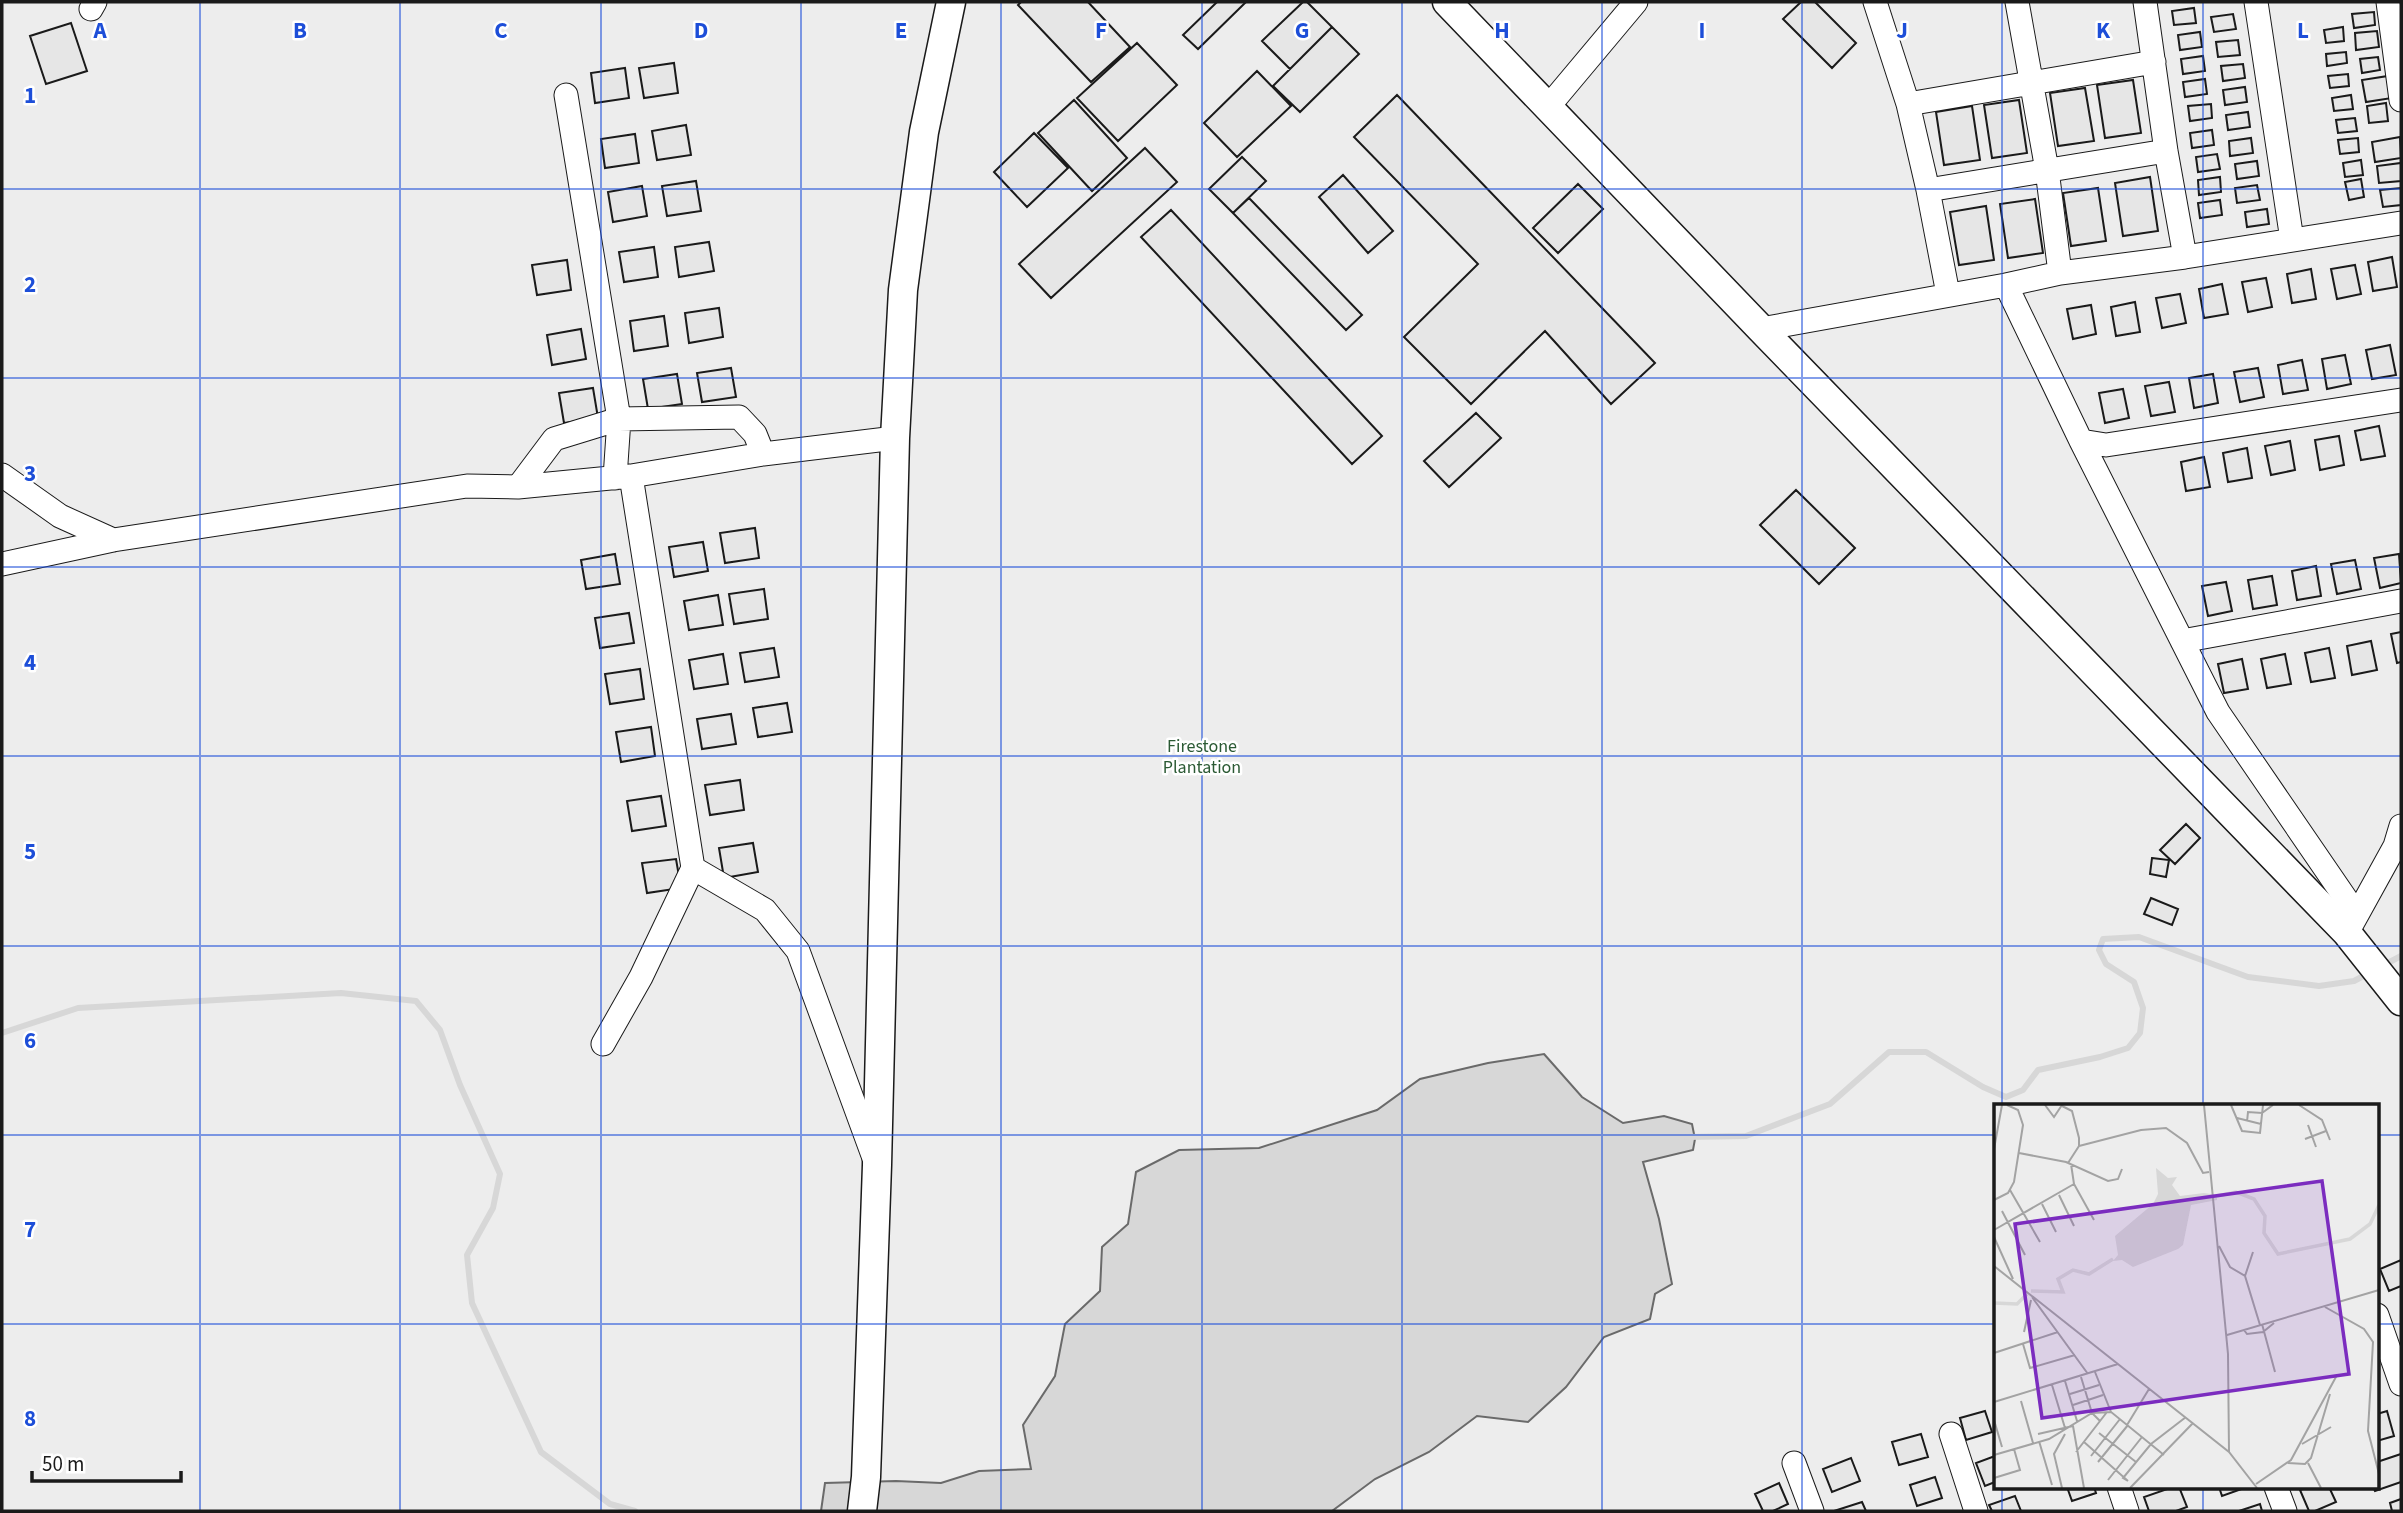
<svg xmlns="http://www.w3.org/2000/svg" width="2403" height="1513" font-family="'Source Sans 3',sans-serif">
<rect width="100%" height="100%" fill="#fff"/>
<!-- green -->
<path fill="#ededed" stroke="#6a6a6a" stroke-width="2" fill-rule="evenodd" d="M2,2H2401V1511H2ZM1995,1105H2377V1487H1995Z"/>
<!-- water -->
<path fill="#d7d7d7" stroke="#6a6a6a" stroke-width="2" d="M1544,1054L1582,1097L1623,1123L1664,1116L1692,1124L1695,1139L1693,1150L1643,1162L1659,1219L1672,1284L1655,1294L1650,1319L1604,1337L1566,1387L1528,1422L1477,1416L1429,1452L1375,1479L1332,1511H821L825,1483L896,1481L941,1483L979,1471L1031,1469L1023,1425L1055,1376L1065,1324L1100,1291L1102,1247L1128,1224L1136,1172L1179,1150L1259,1148L1377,1110L1420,1079L1488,1063Z"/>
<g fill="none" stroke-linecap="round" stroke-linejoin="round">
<!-- stream -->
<path stroke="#d7d7d7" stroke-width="6" d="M2382,966L2401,956
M2,1033L78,1008L341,993L416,1001L440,1030L460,1085L500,1174L493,1208L467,1255L472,1303L541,1452L610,1504L635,1511
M1687,1137L1746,1136L1830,1104L1889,1052H1926L1983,1087L2006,1097L2023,1090L2038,1070L2100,1057L2128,1048L2140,1033L2143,1008L2134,982L2106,964L2099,950L2103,939L2139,937L2248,977L2319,986L2354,981L2369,973"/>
</g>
<!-- building -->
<path fill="#e6e6e6" stroke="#1a1a1a" stroke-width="2" d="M1021,2H1088L1130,47L1091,82L1018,5Z
M1217,2H1246L1198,49L1183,35Z
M1303,2H1307L1332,27L1290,69L1262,41Z
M1801,2H1815L1856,43L1832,68L1783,19Z
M2194,8L2196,23L2174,25L2172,11Z
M2374,12L2375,25L2354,28L2352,14Z
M2233,14L2236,29L2214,32L2211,17Z
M71,23L87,71L46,84L30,36Z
M1332,27L1359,54L1300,112L1273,86Z
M2343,27L2344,41L2326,43L2324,30Z
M2377,31L2379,47L2356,50L2355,33Z
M2200,32L2202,47L2180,50L2178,35Z
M2238,40L2240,55L2218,57L2216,42Z
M1137,43L1177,85L1118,141L1077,98Z
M2346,52L2347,63L2327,66L2326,54Z
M2203,56L2205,71L2183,74L2181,59Z
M2378,57L2380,70L2362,73L2360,59Z
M674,63L678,93L644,98L639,68Z
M2243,64L2245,78L2223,81L2221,66Z
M625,68L629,98L595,103L591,73Z
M1257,71L1291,106L1237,157L1204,123Z
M2348,74L2349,86L2330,88L2328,76Z
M2388,76L2392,98L2366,102L2362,80Z
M2205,79L2207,94L2185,97L2183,82Z
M2133,80L2141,133L2105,138L2097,85Z
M2245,87L2247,102L2225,105L2223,90Z
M2085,88L2094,141L2058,146L2050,93Z
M1397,95L1655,363L1611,404L1545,331L1471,404L1404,337L1478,264L1354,137Z
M2351,95L2353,109L2334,111L2332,98Z
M1074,100L1127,158L1092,191L1038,133Z
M2019,100L2027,153L1992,158L1984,105Z
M2386,103L2388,121L2369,123L2367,106Z
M2211,104L2212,118L2190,121L2188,106Z
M1972,106L1980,160L1944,165L1936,112Z
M2248,112L2250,127L2228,130L2226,115Z
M2355,118L2357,131L2338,133L2336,120Z
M686,125L691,155L657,160L652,131Z
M2212,130L2214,145L2192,148L2190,133Z
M1034,133L1068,168L1027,207L994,172Z
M635,134L639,163L605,168L601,139Z
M2400,137L2401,158L2375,162L2372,142Z
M2251,138L2253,153L2230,156L2229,141Z
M2358,138L2359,152L2340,154L2338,140Z
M1145,148L1177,182L1051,298L1019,264Z
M2217,154L2220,169L2198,172L2196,157Z
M1242,157L1266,181L1233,213L1209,189Z
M2361,160L2363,175L2345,177L2343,163Z
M2257,161L2259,176L2237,179L2235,164Z
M2401,163V181L2379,183L2377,166Z
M1343,175L1393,231L1368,253L1319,197Z
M2150,177L2158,231L2123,236L2115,183Z
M2220,177L2221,192L2199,195L2198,180Z
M2361,179L2364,197L2349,200L2345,182Z
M696,181L701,211L667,216L662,186Z
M1578,184L1603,209L1558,253L1533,228Z
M2257,185L2260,200L2237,203L2235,188Z
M642,186L647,216L613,222L608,192Z
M2098,188L2106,241L2071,246L2063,193Z
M2401,188V205L2383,207L2380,190Z
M1249,198L1362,315L1346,330L1233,213Z
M2035,199L2043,253L2008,258L2000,204Z
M2220,200L2222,215L2200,218L2198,203Z
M1986,206L1994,260L1959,265L1950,212Z
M2267,209L2269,224L2247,227L2245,212Z
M1171,210L1382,436L1352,464L1141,237Z
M709,242L714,271L679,277L675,247Z
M654,247L658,277L624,282L619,252Z
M2392,257L2397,287L2373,291L2368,262Z
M567,260L571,290L537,295L532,265Z
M2355,265L2361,294L2337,299L2331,269Z
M2311,269L2316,299L2292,303L2287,274Z
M2266,278L2272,307L2248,312L2242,282Z
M2222,284L2228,314L2204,318L2199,289Z
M2180,294L2186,323L2162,328L2156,298Z
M2135,302L2140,332L2116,336L2111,307Z
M2091,305L2096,334L2073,339L2067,309Z
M719,308L723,337L689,343L685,313Z
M664,316L668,346L634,351L630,321Z
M581,329L586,359L552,365L547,335Z
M2390,345L2396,375L2372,379L2366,350Z
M2345,355L2351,384L2327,389L2322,359Z
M2302,360L2308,390L2283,394L2278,365Z
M731,368L736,397L702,402L697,373Z
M2258,368L2264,397L2240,402L2234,372Z
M677,374L682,404L648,409L643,379Z
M2213,374L2218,403L2194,408L2189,378Z
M2169,382L2175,412L2151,416L2145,386Z
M593,388L598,418L564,423L559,393Z
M2123,389L2129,418L2105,423L2099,393Z
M1476,413L1501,438L1449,487L1424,461Z
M2379,426L2385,456L2361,460L2355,431Z
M2339,436L2344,465L2320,470L2315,440Z
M2290,441L2295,470L2271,475L2265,446Z
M2247,448L2252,478L2228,482L2223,453Z
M2204,457L2210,487L2186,491L2181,462Z
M1796,490L1855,548L1819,584L1760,525Z
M755,528L759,558L725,563L720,533Z
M703,542L708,571L674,577L669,547Z
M615,554L620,584L586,589L581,560Z
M2399,554L2401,583L2380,588L2374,558Z
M2355,560L2361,589L2337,594L2331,564Z
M2316,566L2321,596L2297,600L2292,571Z
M2272,576L2277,605L2253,609L2248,580Z
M2226,582L2232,611L2208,616L2202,586Z
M764,589L768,619L734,624L729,594Z
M718,595L723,625L689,630L684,601Z
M629,613L634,643L600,648L595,618Z
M2401,632V662L2397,663L2391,634Z
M2371,641L2377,670L2352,675L2347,646Z
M774,648L779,677L745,682L740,653Z
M2329,648L2335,678L2311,682L2305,653Z
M723,654L728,684L694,689L689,660Z
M2285,654L2291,684L2267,688L2261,659Z
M2242,659L2248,689L2224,693L2218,664Z
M640,669L644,699L610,704L605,674Z
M787,703L792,732L758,737L753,708Z
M731,714L736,744L702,749L697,719Z
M651,727L655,756L621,762L616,732Z
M740,780L744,810L710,815L705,785Z
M661,796L666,826L632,831L627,801Z
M2186,824L2200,838L2175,864L2160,850Z
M753,843L758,872L724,878L719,848Z
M2152,858L2169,860L2166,877L2150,874Z
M676,859L681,888L647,893L642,863Z
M2151,898L2178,909L2172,925L2144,914Z
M2401,1260V1286L2389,1291L2380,1269Z
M1985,1411L1992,1432L1966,1440L1960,1418Z
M2387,1411L2394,1436L2377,1441V1414Z
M1921,1434L1928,1457L1899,1465L1892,1442Z
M2401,1454V1482L2375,1491L2373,1487H2377V1462Z
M1995,1456V1482L1985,1486L1976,1463Z
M1851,1458L1860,1481L1832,1492L1823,1469Z
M1935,1477L1942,1498L1917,1506L1910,1485Z
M1779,1483L1788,1504L1773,1511H1763L1755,1494Z
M2067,1487H2094L2096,1493L2072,1501Z
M2173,1487H2179L2187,1507L2176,1511H2149L2144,1497Z
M2219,1487H2247L2222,1496Z
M2308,1487H2329L2336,1502L2315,1511H2309L2300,1490Z
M2015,1496L2021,1511H1992L1989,1505Z
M2401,1499V1511H2392L2390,1503Z
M1862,1502L1866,1511H1834Z
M2260,1504L2262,1511H2239Z"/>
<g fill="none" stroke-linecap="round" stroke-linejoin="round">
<!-- minor casing -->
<g stroke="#1a1a1a" stroke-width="25">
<path id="minor" d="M1875,2L1908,104L1928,190L1948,294
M2017,2L2047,170L2060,273
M2145,2L2166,151L2185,257
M2256,2L2292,240
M2388,2L2401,100
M91,9L95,2
M566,95L619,419L615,478
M1908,104L2154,62
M1548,107L1636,2
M1928,190L2166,151
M2006,285L2081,441L2218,712L2357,915L2347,933
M1761,329L2006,285L2060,273L2185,257L2401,223
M2081,441L2106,445L2401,400
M2,475L60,516L113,540
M631,476L693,868L765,910L798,951L874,1158
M518,487L554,439L619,419L739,417L755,434L763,454
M2,564L113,540L467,486L518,487L631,476L763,454L895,438
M2182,641L2401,601
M2357,915L2395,846L2401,826
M603,1044L641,977L693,868
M2377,1315L2401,1384
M1951,1434L1976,1511
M1794,1463L1812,1511
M2119,1487L2127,1511
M2276,1487L2285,1511"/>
</g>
<!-- major casing -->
<g stroke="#1a1a1a" stroke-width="31">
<path id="major" d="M1447,2L1761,329L2347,933L2401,1001
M862,1511L866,1477L877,1165L895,438L903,290L924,132L951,2"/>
</g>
<!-- minor -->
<use href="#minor" stroke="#fff" stroke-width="23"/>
<!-- major -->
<use href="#major" stroke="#fff" stroke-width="28"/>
</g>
<!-- grid -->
<path fill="none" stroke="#1d4ed8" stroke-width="2" stroke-opacity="0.55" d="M200,2V1511M400,2V1511M601,2V1511M801,2V1511M1001,2V1511M1202,2V1511M1402,2V1511M1602,2V1511M1802,2V1511M2002,2V1105M2203,2V1105M2,189H2401M2,378H2401M2,567H2401M2,756H2401M2,946H2401M2,1135H1995M2377,1135H2401M2,1324H1995M2377,1324H2401M2002,1487V1511M2203,1487V1511"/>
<g text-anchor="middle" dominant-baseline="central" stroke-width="5" stroke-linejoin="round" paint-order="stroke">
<!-- park labels -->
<g font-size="18" fill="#2b5a34" stroke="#fff">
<text x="1202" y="746">Firestone<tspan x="1202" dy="21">Plantation</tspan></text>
</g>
</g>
<!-- overview -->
<g transform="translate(1994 1104)">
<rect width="385" height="385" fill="#fff"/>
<path d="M0,1H385V384H0Z" fill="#ededed"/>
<path d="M162,64L174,74L183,73L178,81L186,92L210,89L223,91V96L197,101L189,141L184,145L139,163L128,156L119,157L124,151L121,132L159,100L164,90Z" fill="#d7d7d7"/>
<path fill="none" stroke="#d7d7d7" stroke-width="3.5" d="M223,92L242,88L260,95L271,112L270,129L284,150L356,135L376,120L385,101M37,187L69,188L64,175L79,166L95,170L119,155M0,199L23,200L33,190"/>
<path fill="none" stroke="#a3a3a3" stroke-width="2" d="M51,1L60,13L68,1M210,1L234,250L235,348M237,1L248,27L266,29L269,1M305,1L328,16L336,36M68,2L78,7L85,34V42L74,59M243,14L267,20M253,18L254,8L268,9L279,1M314,21L322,43M311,35L332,27M85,42L147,26L172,24L193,39L209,69L215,68M0,45L8,1M25,49L72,58L114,77L124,75L128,65M77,60L80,80L100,116M16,86L46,138M65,91L80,122M0,96L14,89L20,78L29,21L24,6L13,1M48,100L62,128M8,107L31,151M0,126L80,80M0,133L19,175M225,142L236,163L251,172L266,221M0,162L235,348L263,384M251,172L259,148M38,193L94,270M331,203L370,225L379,238L374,327L385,370M268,220L281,268M250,226L253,230L269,228L280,219M30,228L37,196M233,231L385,186M29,240L36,264L81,251M0,249L64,228M101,268L117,308L170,351M87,273L98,309L106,317M71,277L83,317M58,281L71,324M76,290L105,281M27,297L39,339M0,298L124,260M79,301L109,291M0,316L8,343M133,321L155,285M105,329L142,358M44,330L79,322L90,384M45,337L58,381M90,338L134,377M308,340L337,323M82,348L113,308M0,351L55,335L98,309L117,308M97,352L126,315M104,358L134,321M294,359L311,360L317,354L336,290M314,359L327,384M0,374L26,366L20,345M114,376L148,333M134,377L129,374L157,340L192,313M262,380L297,356L343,271M68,384L60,350L71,330M136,384L199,319"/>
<path fill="#7b2cbf" fill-opacity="0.15" stroke="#7b2cbf" stroke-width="3.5" d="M328,77L355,270L48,314L21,120Z"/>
<rect width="385" height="385" fill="none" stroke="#1a1a1a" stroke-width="3.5"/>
</g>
<g font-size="23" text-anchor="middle" font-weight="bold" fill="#1d4ed8" stroke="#fff" stroke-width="5" stroke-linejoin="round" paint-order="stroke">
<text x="100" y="38">A</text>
<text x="300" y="38">B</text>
<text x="501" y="38">C</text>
<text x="701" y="38">D</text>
<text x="901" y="38">E</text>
<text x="1101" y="38">F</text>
<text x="1302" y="38">G</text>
<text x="1502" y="38">H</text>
<text x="1702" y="38">I</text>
<text x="1902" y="38">J</text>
<text x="2103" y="38">K</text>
<text x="2303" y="38">L</text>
<text x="30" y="103">1</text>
<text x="30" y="292">2</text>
<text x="30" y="481">3</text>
<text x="30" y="670">4</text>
<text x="30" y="859">5</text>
<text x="30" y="1048">6</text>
<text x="30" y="1237">7</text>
<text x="30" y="1426">8</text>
</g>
<!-- border -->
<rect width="2403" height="1513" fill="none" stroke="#1a1a1a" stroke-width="7"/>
<!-- scale -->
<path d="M32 1471v10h149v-10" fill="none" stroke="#1a1a1a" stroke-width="3.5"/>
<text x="42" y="1471" font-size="21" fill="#1a1a1a" stroke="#ffffff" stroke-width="5" paint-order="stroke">50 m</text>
</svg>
